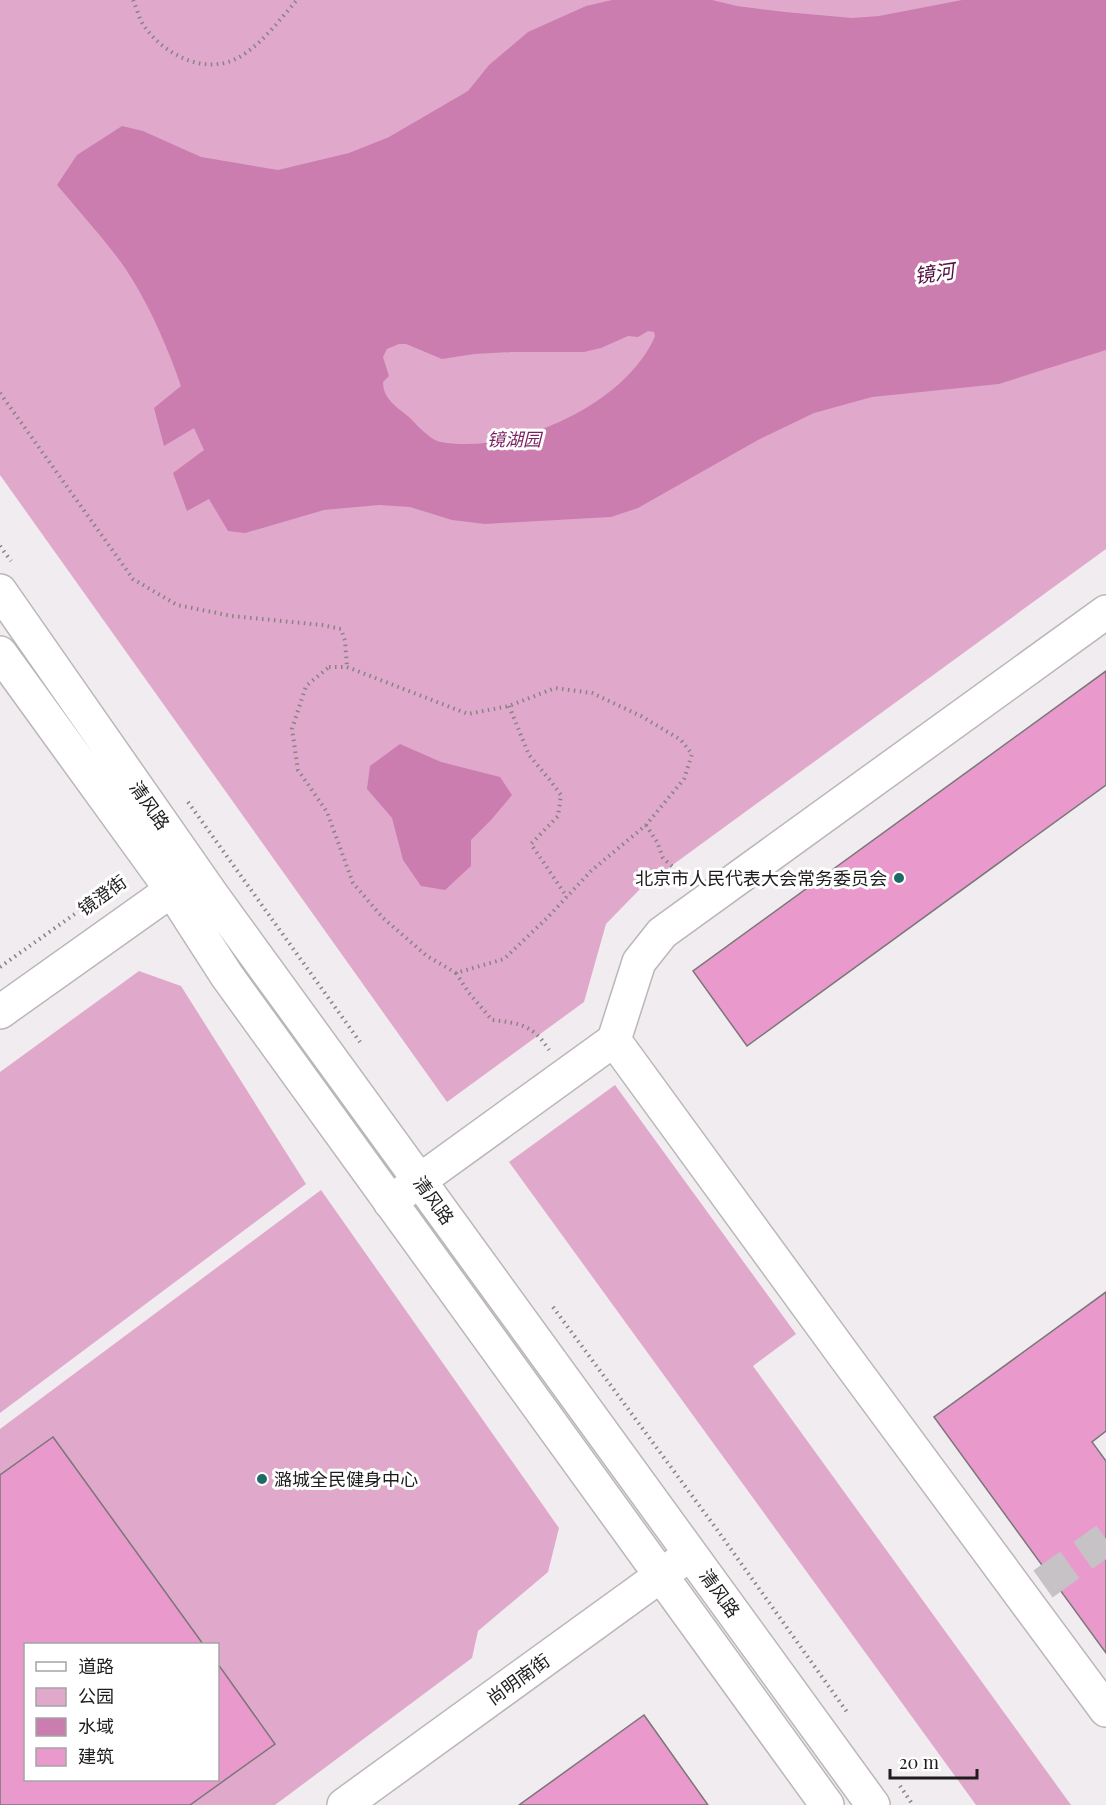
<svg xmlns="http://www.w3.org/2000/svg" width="1106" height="1805" font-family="'Playfair Display','Noto Sans SC',serif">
<rect width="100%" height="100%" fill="#f1ecef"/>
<!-- green -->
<path fill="#e0a9cb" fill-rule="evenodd" d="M0,0H1106V549L641,888L606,924L584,1002L447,1102L0,475Z
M139,971L181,986L306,1184L0,1413V1072Z
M615,1085L796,1334L753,1366L1071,1805H976L509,1162Z
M321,1190L559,1528L548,1572L478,1631L472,1658L275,1805H0V1429ZM26,1644H218V1780H26Z"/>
<!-- water -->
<path fill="#cb7daf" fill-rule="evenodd" d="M612,0H712L737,6L785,12L852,18L879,16L962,0H1106V350L999,384L872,397L814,413L758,440L638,508L611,517L485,524L452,520L410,507L379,505L324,510L245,533L228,531L209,499L187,511L173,473L204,450L194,428L164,446L154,408L181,386C167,345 144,292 117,257C98,232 77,209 57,185L77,155L122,126L143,131L201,157L278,170L349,153L389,137L468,91L489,65L528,32L586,6ZM648,331L654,332L655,336C626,405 513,455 441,442C430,440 417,425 409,417C397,407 383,399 383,382L389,376L383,357L387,349L399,344H406L442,359L474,354L512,352H584L601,348L628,336L638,337Z
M400,744L441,762L500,777L512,795L491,820L471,840V866L445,890L421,886L403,860L392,818L367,789L370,766Z"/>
<!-- building -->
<path fill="#e999cc" stroke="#7a7678" stroke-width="1.5" d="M1106,671V785L747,1046L693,971Z
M1106,1292V1431L1092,1442L1106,1461V1653L934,1417Z
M53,1437L203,1644H26V1780H218V1664L275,1744L190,1805H0V1475Z
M644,1715L708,1805H519Z"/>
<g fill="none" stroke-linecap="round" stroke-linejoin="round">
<!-- street-tunnel -->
<path stroke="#c7c2c5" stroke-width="33" stroke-dasharray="33 16" stroke-linecap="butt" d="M1043,1584L1106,1539"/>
<!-- street casing -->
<g stroke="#bbb7b9" stroke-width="36">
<path id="street" d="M1106,612L662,933L639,962L614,1040L843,1354L1106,1710
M390,1202L614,1040"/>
</g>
<!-- secondary casing -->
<g stroke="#bbb7b9" stroke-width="36">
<path id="secondary" d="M0,591L212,895L873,1805
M0,653L171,889L227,976L827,1805
M0,1012L190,877
M344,1805L678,1563"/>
</g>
<!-- path -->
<path stroke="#878385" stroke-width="4" stroke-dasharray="1.5 4.5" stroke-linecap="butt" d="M133,0C137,8 139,19 144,26C165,56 208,77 241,56C263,43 280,19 297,0
M0,393L133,579L177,605L232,616L322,625L341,629L345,641L347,667
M0,546L11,561
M329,667H347L468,714L509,706L555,688L592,693L641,716L681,740L692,754L684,779L646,825L591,871L547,918L504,959L456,973L427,956L383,918L353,883L327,812L298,770L292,729L306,686Z
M509,706L529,755L549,779L561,795L558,816L531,844L567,897
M188,802L360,1042
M646,825L657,842L663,858L685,878
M0,967L127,877
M456,973L469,993L492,1020C520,1023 533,1025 549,1050
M553,1307L718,1531L847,1712
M900,1786L913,1805"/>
<!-- street -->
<use href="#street" stroke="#fff" stroke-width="33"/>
<!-- secondary -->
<use href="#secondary" stroke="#fff" stroke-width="33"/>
</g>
<!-- markers -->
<g fill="#1e6a67" stroke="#fff" stroke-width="2">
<circle cx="899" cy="878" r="6"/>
<circle cx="262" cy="1479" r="6"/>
</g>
<g text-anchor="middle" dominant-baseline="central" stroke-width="6" stroke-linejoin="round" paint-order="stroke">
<!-- park labels -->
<g font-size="18" font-style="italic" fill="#7b1f61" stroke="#fff">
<text x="514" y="439">镜湖园</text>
</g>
<!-- street labels -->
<g font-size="18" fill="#1e1c1d" stroke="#fff">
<text transform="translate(150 805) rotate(55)">清风路</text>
<text transform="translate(102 895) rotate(-36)">镜澄街</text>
<text transform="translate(434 1200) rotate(54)">清风路</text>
<text transform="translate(720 1593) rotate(54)">清风路</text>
<text transform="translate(518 1679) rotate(-36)">尚明南街</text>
</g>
<!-- poi labels -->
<g font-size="18" fill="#1e1c1d" stroke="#fff" text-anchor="end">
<text x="887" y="878">北京市人民代表大会常务委员会</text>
<text x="274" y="1479" text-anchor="start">潞城全民健身中心</text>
</g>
<!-- water labels -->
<g font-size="20" font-style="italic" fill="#551042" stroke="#fff">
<text transform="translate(934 272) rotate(-8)">镜河</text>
</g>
</g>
<!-- legend -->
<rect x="24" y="1643" width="195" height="138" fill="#ffffff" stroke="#a5a4a5" stroke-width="1.5"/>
<rect x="36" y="1662" width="30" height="9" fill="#ffffff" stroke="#a5a4a5" stroke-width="1.5"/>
<text x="78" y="1673" font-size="18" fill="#1e1c1d">道路</text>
<rect x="36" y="1688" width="30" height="18" fill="#e0a9cb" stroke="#a5a4a5" stroke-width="1.5"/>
<text x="78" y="1703" font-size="18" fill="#1e1c1d">公园</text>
<rect x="36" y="1718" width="30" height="18" fill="#cb7daf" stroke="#a5a4a5" stroke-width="1.5"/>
<text x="78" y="1733" font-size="18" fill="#1e1c1d">水域</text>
<rect x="36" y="1748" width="30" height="18" fill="#e999cc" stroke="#a5a4a5" stroke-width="1.5"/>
<text x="78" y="1763" font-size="18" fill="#1e1c1d">建筑</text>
<!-- scale -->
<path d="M890 1769v9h87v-9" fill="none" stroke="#1e1c1d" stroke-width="3"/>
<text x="899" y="1769" font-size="18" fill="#1e1c1d" stroke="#ffffff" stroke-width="4.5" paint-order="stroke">20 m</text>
</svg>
